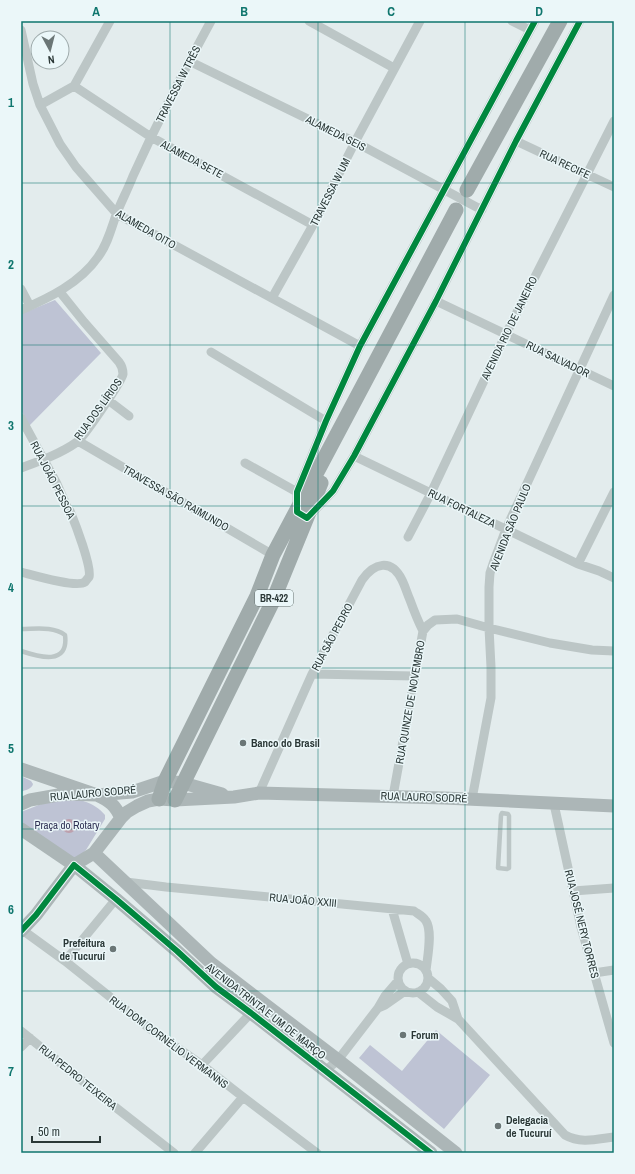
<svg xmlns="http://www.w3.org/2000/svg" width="635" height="1174" font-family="'Archivo Narrow',sans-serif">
<rect width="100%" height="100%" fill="#e3eced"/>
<!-- green -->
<path fill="#bec3d4" d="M55,300L101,353L29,426L21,410V314Z
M21,776L31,781L33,784C32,789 25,790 21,792Z
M59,797C74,797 95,802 105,815V819L86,850L76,860L21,826V812Z
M436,1030L490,1075L444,1129L359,1058L370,1045L402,1071Z"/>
<!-- water -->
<path fill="#bda0ad" d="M62 826a7 7 0 1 1 14 0a7 7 0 1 1-14 0Z"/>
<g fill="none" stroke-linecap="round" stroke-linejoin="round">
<!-- lane -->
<path stroke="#bcc6c6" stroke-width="4.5" d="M21,629C36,629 53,626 65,635C69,666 39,657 21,651
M502,813L508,814L509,816V868L507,869L498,868L501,815Z"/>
<!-- street -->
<path stroke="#bcc6c6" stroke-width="9" d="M309,21L394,68
M512,21L530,30
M21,30L33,84L40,105L60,144L76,167L117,214L360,346
M189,61L355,142L482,210
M74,86L151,137L313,225
M40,105L74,86L110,21
M516,141L614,187
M21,289L30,306
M272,298L313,225L355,142L420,21
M436,301L614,386
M21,310C49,298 80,283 98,257C107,245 111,230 116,215C121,202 128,189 133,176C157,123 183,72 211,21
M211,352L326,421
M108,400L129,416
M21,418L57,484L68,509L70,511C75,523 92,567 89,577C88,578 85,582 85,582C76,588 33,575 21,572
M78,441L273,555
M354,456L578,564L599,571L614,578
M245,463L297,492
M21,468C40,461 60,454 77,442C83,438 122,381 123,374C123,369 122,366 119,362L84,322L60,292
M297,506V492L326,421L360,346L535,21
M313,512L333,491L354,456L436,301L516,141L580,21
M408,537L431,493L506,334L614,121
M578,564L614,492
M312,674L414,676
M259,793L312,674L362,580C374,563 391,558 402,580C405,586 407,593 410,600C414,611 418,621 423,631
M393,796L423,631L428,625L435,620L457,619L489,628L550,643L592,650L614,651
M472,799L491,698V667L489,628V587L490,573L494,561L506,529L614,295
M554,804L581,927L614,1043
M126,882L166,887L414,911C418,914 423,916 426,921C433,932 427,959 426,971
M573,891L614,888
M392,909L408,964
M21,929L65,961L149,1028L202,1065L243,1097L317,1153
M65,961L116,899
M398 978a15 15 0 1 1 30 0a15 15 0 1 1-30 0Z
M594,973L614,970
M428,978L441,989L452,1001L458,1019
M418,992L437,1007L458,1019L565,1135C581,1144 597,1139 614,1137
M378,1008L385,1005L405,991
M21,1031L96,1092L174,1153
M21,1047L30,1038
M202,1065L251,1013
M325,1071L338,1060L378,1008L385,996L398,981
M195,1153L243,1097"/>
<!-- secondary -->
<path stroke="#acb6b7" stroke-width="13" d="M21,769L97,795C110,801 115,805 121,818
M21,804L30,800L64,794L97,795L132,792L165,781L183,783L222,794
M21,829L74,865L116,899L177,951L216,987L251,1013L431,1153
M94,853L211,963L338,1060L456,1153
M21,931L36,915L74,865L94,853L121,818L127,812L137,806L148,801L159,799L175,800L234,797L259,793L444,798L614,806"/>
<!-- primary -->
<path stroke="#a0abab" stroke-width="15" d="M467,190L560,21
M159,799L165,781L257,596L273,555L456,210
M175,800L272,603L321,483"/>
<!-- cycleway casing -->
<g stroke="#ebf7f9" stroke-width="8">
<path id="cycleway" d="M535,21L360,346L326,421L297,492V512L307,518L333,491L354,456L436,301L516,141L580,21
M21,931L36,915L74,865L116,899L177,951L216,987L251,1013L431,1153"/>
</g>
<!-- cycleway -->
<use href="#cycleway" stroke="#00873e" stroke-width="6"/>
</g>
<!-- grid -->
<path fill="none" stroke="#0f766e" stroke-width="1" stroke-opacity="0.55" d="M170,21V1153M318,21V1153M465,21V1153M21,183H614M21,345H614M21,506H614M21,668H614M21,829H614M21,991H614"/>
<!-- markers -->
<g fill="#6b7676" stroke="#ebf7f9" stroke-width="1.5">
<circle cx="243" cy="743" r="4"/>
<circle cx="113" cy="949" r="4"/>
<circle cx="403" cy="1035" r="4"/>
<circle cx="498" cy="1126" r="4"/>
</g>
<g text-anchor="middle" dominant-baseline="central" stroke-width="3" stroke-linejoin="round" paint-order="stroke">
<!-- shield labels -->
<rect fill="#ebf7f9" stroke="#647170" stroke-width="1" x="255" y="590" width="38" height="16" rx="3"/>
<g font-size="10" font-weight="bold" fill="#2a3736">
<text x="274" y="598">BR-422</text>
</g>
<!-- street labels -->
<g font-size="11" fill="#2a3736" stroke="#ebf7f9">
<text transform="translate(178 84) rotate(-63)">TRAVESSA W TRÊS</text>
<text transform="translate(336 133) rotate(27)">ALAMEDA SEIS</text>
<text transform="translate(192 159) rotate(28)">ALAMEDA SETE</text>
<text transform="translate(565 164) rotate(25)">RUA RECIFE</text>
<text transform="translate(330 192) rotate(-63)">TRAVESSA W UM</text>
<text transform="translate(146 229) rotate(30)">ALAMEDA OITO</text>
<text transform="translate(509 328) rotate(-64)">AVENIDA RIO DE JANEIRO</text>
<text transform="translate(558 359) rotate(26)">RUA SALVADOR</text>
<text transform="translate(98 409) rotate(-54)">RUA DOS LÍRIOS</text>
<text transform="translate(53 480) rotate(63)">RUA JOÃO PESSOA</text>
<text transform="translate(176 498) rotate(30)">TRAVESSA SÃO RAIMUNDO</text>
<text transform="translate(462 508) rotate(26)">RUA FORTALEZA</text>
<text transform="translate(510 527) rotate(-68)">AVENIDA SÃO PAULO</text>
<text transform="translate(332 637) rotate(-62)">RUA SÃO PEDRO</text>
<text transform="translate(410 702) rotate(-80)">RUA QUINZE DE NOVEMBRO</text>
<text transform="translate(93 793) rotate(-5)">RUA LAURO SODRÉ</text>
<text transform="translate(424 797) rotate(2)">RUA LAURO SODRÉ</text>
<text transform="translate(303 900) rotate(5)">RUA JOÃO XXIII</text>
<text transform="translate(582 924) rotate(76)">RUA JOSÉ NERY TORRES</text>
<text transform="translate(266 1011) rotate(38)">AVENIDA TRINTA E UM DE MARÇO</text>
<text transform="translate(169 1042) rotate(37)">RUA DOM CORNÉLIO VERMANNS</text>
<text transform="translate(78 1077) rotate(39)">RUA PEDRO TEIXEIRA</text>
</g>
<!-- poi labels -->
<g font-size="11" font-weight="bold" fill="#2a3736" stroke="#ebf7f9" text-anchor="start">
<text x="251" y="743">Banco do Brasil</text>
<text x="105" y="943" text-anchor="end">Prefeitura<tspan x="105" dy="13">de Tucuruí</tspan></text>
<text x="411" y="1035">Forum</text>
<text x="506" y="1120">Delegacia<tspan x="506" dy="13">de Tucuruí</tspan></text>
</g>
<!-- park labels -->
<g font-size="11" fill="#2f3154" stroke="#ebf7f9">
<text x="67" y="825">Praça do Rotary</text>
</g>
</g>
<!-- border -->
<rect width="635" height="1174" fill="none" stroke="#ebf7f9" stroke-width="44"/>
<!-- north arrow -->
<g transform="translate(50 50) rotate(173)"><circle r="19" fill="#ebf7f9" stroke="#9eaaab"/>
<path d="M0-3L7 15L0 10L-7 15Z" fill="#6b7676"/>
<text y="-6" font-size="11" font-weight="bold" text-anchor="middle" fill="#2a3736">N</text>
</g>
<!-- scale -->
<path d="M32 1136v6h68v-6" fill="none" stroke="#2a3736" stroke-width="2"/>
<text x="38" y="1136" font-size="12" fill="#2a3736" stroke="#ebf7f9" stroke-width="3" paint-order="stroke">50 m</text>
<rect x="22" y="22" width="591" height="1130" fill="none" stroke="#0f766e" stroke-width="1.5"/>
<g font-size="13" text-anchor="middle" font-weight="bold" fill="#0f766e">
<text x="96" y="16">A</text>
<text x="244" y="16">B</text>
<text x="391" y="16">C</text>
<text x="539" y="16">D</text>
<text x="11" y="107">1</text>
<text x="11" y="269">2</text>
<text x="11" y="430">3</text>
<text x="11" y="592">4</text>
<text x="11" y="753">5</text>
<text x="11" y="914">6</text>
<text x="11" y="1076">7</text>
</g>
</svg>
